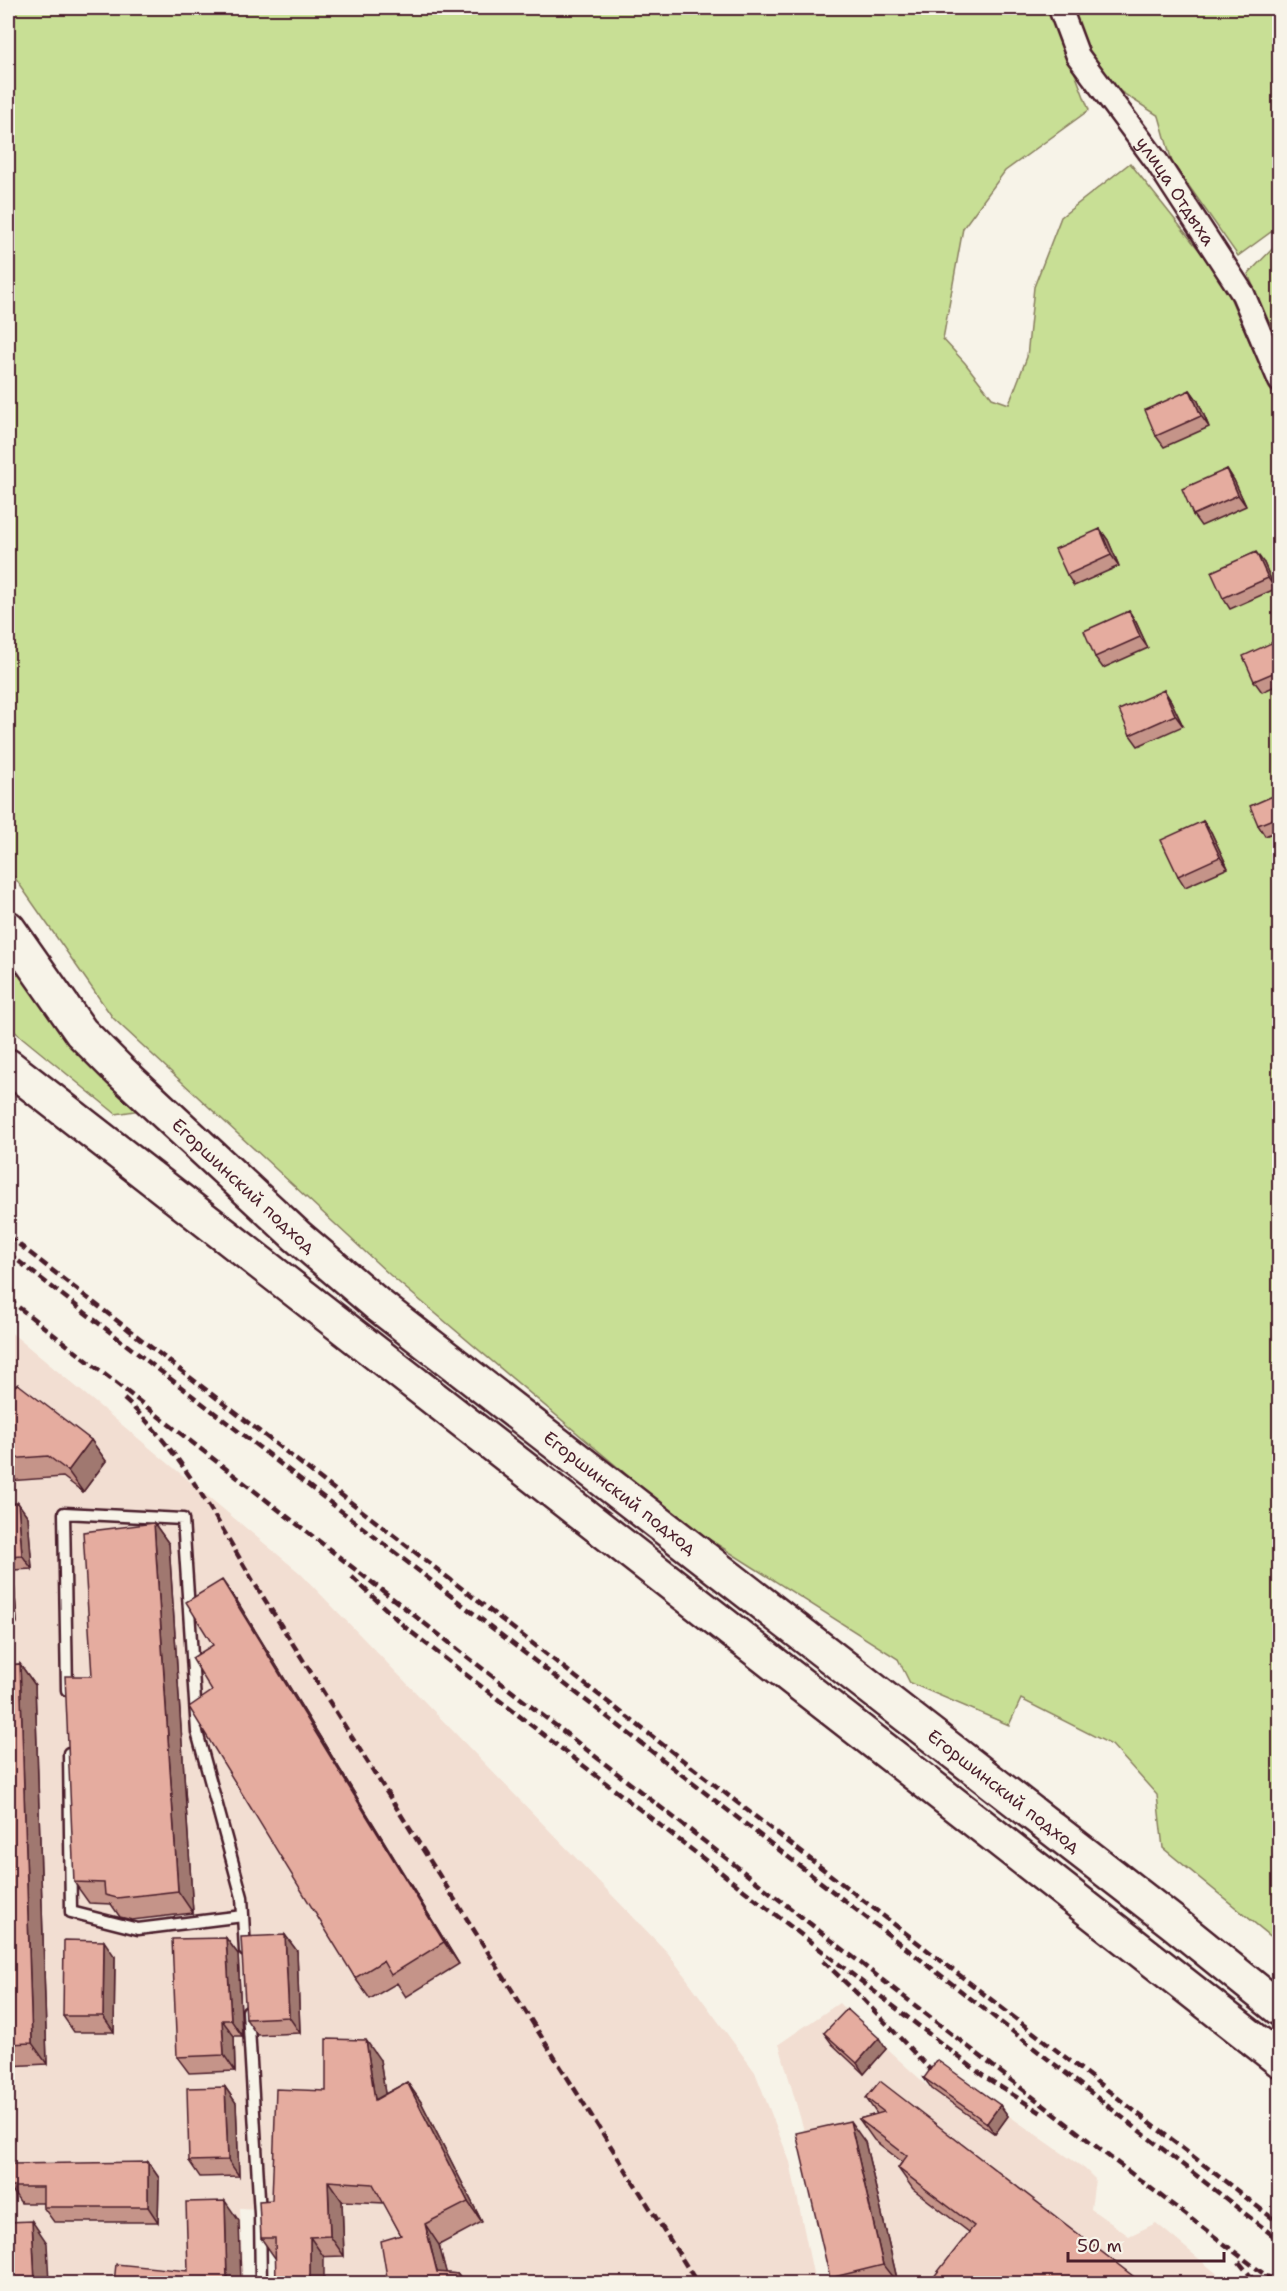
<svg xmlns="http://www.w3.org/2000/svg" width="1287" height="2291" font-family="'Shantell Sans',sans-serif">
<rect width="100%" height="100%" fill="#f7f3e8"/>
<filter id="ink" filterUnits="userSpaceOnUse"><feTurbulence type="fractalNoise" baseFrequency=".0167" numOctaves="2"/><feDisplacementMap in="SourceGraphic" scale="12" xChannelSelector="R" yChannelSelector="G"/><feConvolveMatrix kernelMatrix="1 2 1 2 8 2 1 2 1" color-interpolation-filters="sRGB"/></filter>
<g filter="url(#ink)">
<!-- built -->
<path fill="#f2ded2" d="M8,1330L300,1573L668,1953L755,2072L790,2162L815,2283H279L278,2210L240,2208L243,2283H8Z
M839,2003L855,2020L931,2089L945,2071L1085,2169L1095,2179L1091,2209L1129,2236L1156,2223L1228,2283H833L811,2155L779,2044Z"/>
<!-- green -->
<path fill="#c8df95" stroke="#897f60" stroke-width="1.5" d="M8,8H1050L1089,110L1005,171L963,228L943,339L965,363L992,398L1009,404L1027,357L1034,287L1061,217L1130,163L1222,279L1279,409V1943L1163,1848L1157,1795L1112,1745L1021,1699L1009,1725L910,1683L898,1659L685,1524L390,1275L113,1018L8,868Z
M1068,8H1279V226L1238,256L1172,162L1159,116L1099,78Z
M1279,242V349L1248,274Z
M8,948L129,1093L135,1111L116,1114L8,1026Z"/>
<g fill="none" stroke-linecap="round" stroke-linejoin="round">
<!-- lane casing -->
<g stroke="#4a1f2b" stroke-width="15">
<path id="lane" d="M67,1690L64,1513L183,1519L197,1732L242,1897L245,1951
M69,1753L71,1912L138,1929L243,1916
M248,2011L260,2214L261,2284"/>
</g>
<!-- street casing -->
<g stroke="#4a1f2b" stroke-width="27">
<g id="street">
<path id="s1" d="M1060,8L1078,56L1157,162L1243,294L1280,381"/>
</g>
</g>
<!-- primary casing -->
<g stroke="#4a1f2b" stroke-width="38">
<g id="primary">
<path id="s2" d="M8,928L81,1032L120,1071L297,1236L378,1305L1175,1924L1280,2009"/>
<path d="M8,1066L991,1833L1280,2060"/>
</g>
</g>
<!-- lane -->
<use href="#lane" stroke="#f7f3e8" stroke-width="10"/>
<!-- street -->
<use href="#street" stroke="#f7f3e8" stroke-width="22"/>
<!-- primary -->
<use href="#primary" stroke="#f7f3e8" stroke-width="33"/>
<!-- rail -->
<path stroke="#4a1f2b" stroke-width="4.5" stroke-dasharray="9 4.5" stroke-linecap="butt" d="M8,1236L1280,2224
M8,1253L947,1980L1280,2241
M8,1299L1111,2158L1277,2284
M124,1399C180,1449 215,1517 253,1581L698,2284
M352,1577L406,1628L982,2075L1043,2114
M823,1961L863,1999L939,2079
M1239,2262L1257,2284"/>
</g>
<!-- wall -->
<path fill="#c59489" stroke="#4a1f2b" stroke-width="1.5" d="M1190,390L1198,401L1209,427L1164,447L1156,436Z
M1227,469L1234,480L1246,506L1201,526L1193,515Z
M1100,529L1108,540L1119,566L1074,586L1067,575Z
M1264,563L1275,589L1230,609L1223,598Z
M1129,611L1136,622L1148,648L1103,668L1095,657Z
M1280,639V684L1262,692L1254,681Z
M1164,690L1171,701L1183,726L1138,746L1130,735Z
M1280,793V830L1265,836L1258,825Z
M1203,821L1211,832L1228,868L1185,887L1178,876Z
M8,1390L91,1440L106,1461L83,1492L63,1477L8,1481Z
M18,1503L28,1517L32,1569L13,1570L17,1622L8,1623V1504Z
M154,1523L169,1544L193,1913L132,1920L120,1917L111,1904L89,1903L74,1882L92,1676Z
M237,1601L459,1964L406,1997L397,1983L370,1999L355,1978L212,1691L213,1645Z
M20,1664L35,1685L47,2064L8,2066V1665Z
M285,1935L297,1951L300,2033L257,2035L246,2019Z
M226,1938L238,1954L242,2036H234L235,2071L189,2073L177,2057Z
M115,1957L114,2032H74L63,2016Z
M824,2033L886,2049L864,2074L832,2044Z
M380,2060L385,2094L407,2082L421,2102L482,2222L439,2245L446,2273L458,2274L465,2283H388L401,2235L384,2203L342,2201L344,2256L275,2258L261,2238L272,2200L326,2091Z
M924,2078L1000,2105L1008,2116L995,2134L932,2089Z
M225,2087L236,2103L239,2176L200,2177L189,2161Z
M866,2098L1142,2283L969,2232L913,2189L898,2168L902,2162L874,2140L859,2119L877,2114Z
M865,2142L898,2283H834L830,2278Z
M148,2162L159,2178L158,2222H54L43,2207V2203H21L10,2187Z"/>
<!-- shaded-wall -->
<path fill="#a0786f" stroke="#4a1f2b" stroke-width="1.5" d="M1190,390L1198,401L1209,427L1201,416Z
M1227,469L1234,480L1246,506L1238,495Z
M1100,529L1108,540L1119,566L1111,555Z
M1256,552L1264,563L1275,589L1268,578Z
M1129,611L1136,622L1148,648L1140,637Z
M1164,690L1171,701L1183,726L1175,715Z
M1203,821L1211,832L1228,868L1220,857Z
M91,1440L106,1461L83,1492L68,1471Z
M18,1503L28,1517L32,1569L22,1555Z
M154,1523L169,1544L193,1913L178,1891Z
M8,1562L13,1570L17,1622L8,1609Z
M222,1580L237,1601L459,1964L444,1942Z
M20,1664L35,1685L47,2064L32,2043Z
M285,1935L297,1951L300,2033L289,2017Z
M226,1938L238,1954L242,2036L231,2020Z
M104,1941L115,1957L114,2032L103,2016Z
M222,2020L234,2036L235,2071L224,2055Z
M879,2038L886,2049L864,2074L857,2063Z
M366,2040L380,2060L389,2120L375,2100Z
M407,2082L421,2102L482,2222L468,2202Z
M225,2087L236,2103L239,2176L228,2160Z
M1000,2105L1008,2116L995,2134L987,2123Z
M850,2121L865,2142L898,2283H897L883,2265Z
M148,2162L159,2178L158,2222L148,2207Z
M328,2181L342,2201L344,2256L330,2236Z
M225,2201L239,2221L241,2283H227Z
M32,2221L47,2243L49,2283H35Z
M425,2224L439,2245L449,2283L437,2272Z
M310,2237L324,2257V2283H310Z
M458,2274L465,2283H460Z"/>
<!-- building -->
<path fill="#e5ac9f" stroke="#4a1f2b" stroke-width="1.5" d="M1190,390L1201,416L1156,436L1145,410Z
M1227,469L1238,495L1193,515L1182,489Z
M1100,529L1111,555L1067,575L1055,549Z
M1256,552L1268,578L1223,598L1211,572Z
M1129,611L1140,637L1095,657L1084,631Z
M1280,639V670L1254,681L1243,656Z
M1164,690L1175,715L1130,735L1119,710Z
M1280,793V816L1258,825L1250,806Z
M1203,821L1220,857L1178,876L1161,840Z
M18,1384L91,1440L68,1471L48,1456L8,1459V1390Z
M18,1503L22,1555L8,1556V1504Z
M154,1523L178,1891L117,1898L105,1895L104,1883L74,1882L65,1676H92L83,1532Z
M222,1580L444,1942L391,1975L383,1961L355,1978L189,1707L212,1691L192,1658L213,1645L186,1602Z
M20,1664L32,2043L8,2044V1665Z
M285,1935L289,2017L246,2019L241,1937Z
M226,1938L231,2020H222L224,2055L177,2057L172,1939Z
M64,1940L104,1941L103,2016H63Z
M847,2009L879,2038L857,2063L824,2033Z
M326,2039L366,2040L375,2100L407,2082L468,2202L425,2224L437,2272L458,2274L460,2283H388L381,2241L401,2235L373,2184L328,2181L330,2236L310,2237V2283H276L275,2238H261L259,2201L272,2200L276,2089L326,2091Z
M937,2060L1000,2105L987,2123L924,2078Z
M880,2081L1142,2283H929L974,2226L898,2168L907,2156L859,2119L884,2112L866,2098Z
M225,2087L228,2160L189,2161L187,2088Z
M850,2121L883,2265L830,2278L796,2133Z
M148,2162V2207H43V2187H10V2164Z
M225,2201L227,2283H114L116,2264L188,2271L186,2202Z
M32,2221L35,2283H8V2222Z"/>
</g>
<g text-anchor="middle" dominant-baseline="central" stroke-width="4.5" stroke-linejoin="round" paint-order="stroke">
<!-- street labels -->
<g font-size="18" fill="#4a1f2b" stroke="#f7f3e8">
<text stroke="none"><textPath href="#s1" startOffset="218">улица Отдыха</textPath></text>
<text stroke="none"><textPath href="#s2" startOffset="351">Егоршинский подход</textPath></text>
<text stroke="none"><textPath href="#s2" startOffset="837">Егоршинский подход</textPath></text>
<text stroke="none"><textPath href="#s2" startOffset="1323">Егоршинский подход</textPath></text>
</g>
</g>
<!-- margin -->
<rect width="1287" height="2291" fill="none" stroke="#f7f3e8" stroke-width="30"/>
<rect x="15" y="15" width="1257" height="2261" fill="none" stroke="#4a1f2b" stroke-width="2" filter="url(#ink)"/>
<!-- scale -->
<path d="M1068 2252v9h156v-9" fill="none" stroke="#4a1f2b" stroke-width="3"/>
<text x="1077" y="2252" font-size="18" fill="#4a1f2b" stroke="#f7f3e8" stroke-width="4.5" paint-order="stroke">50 m</text>
</svg>
